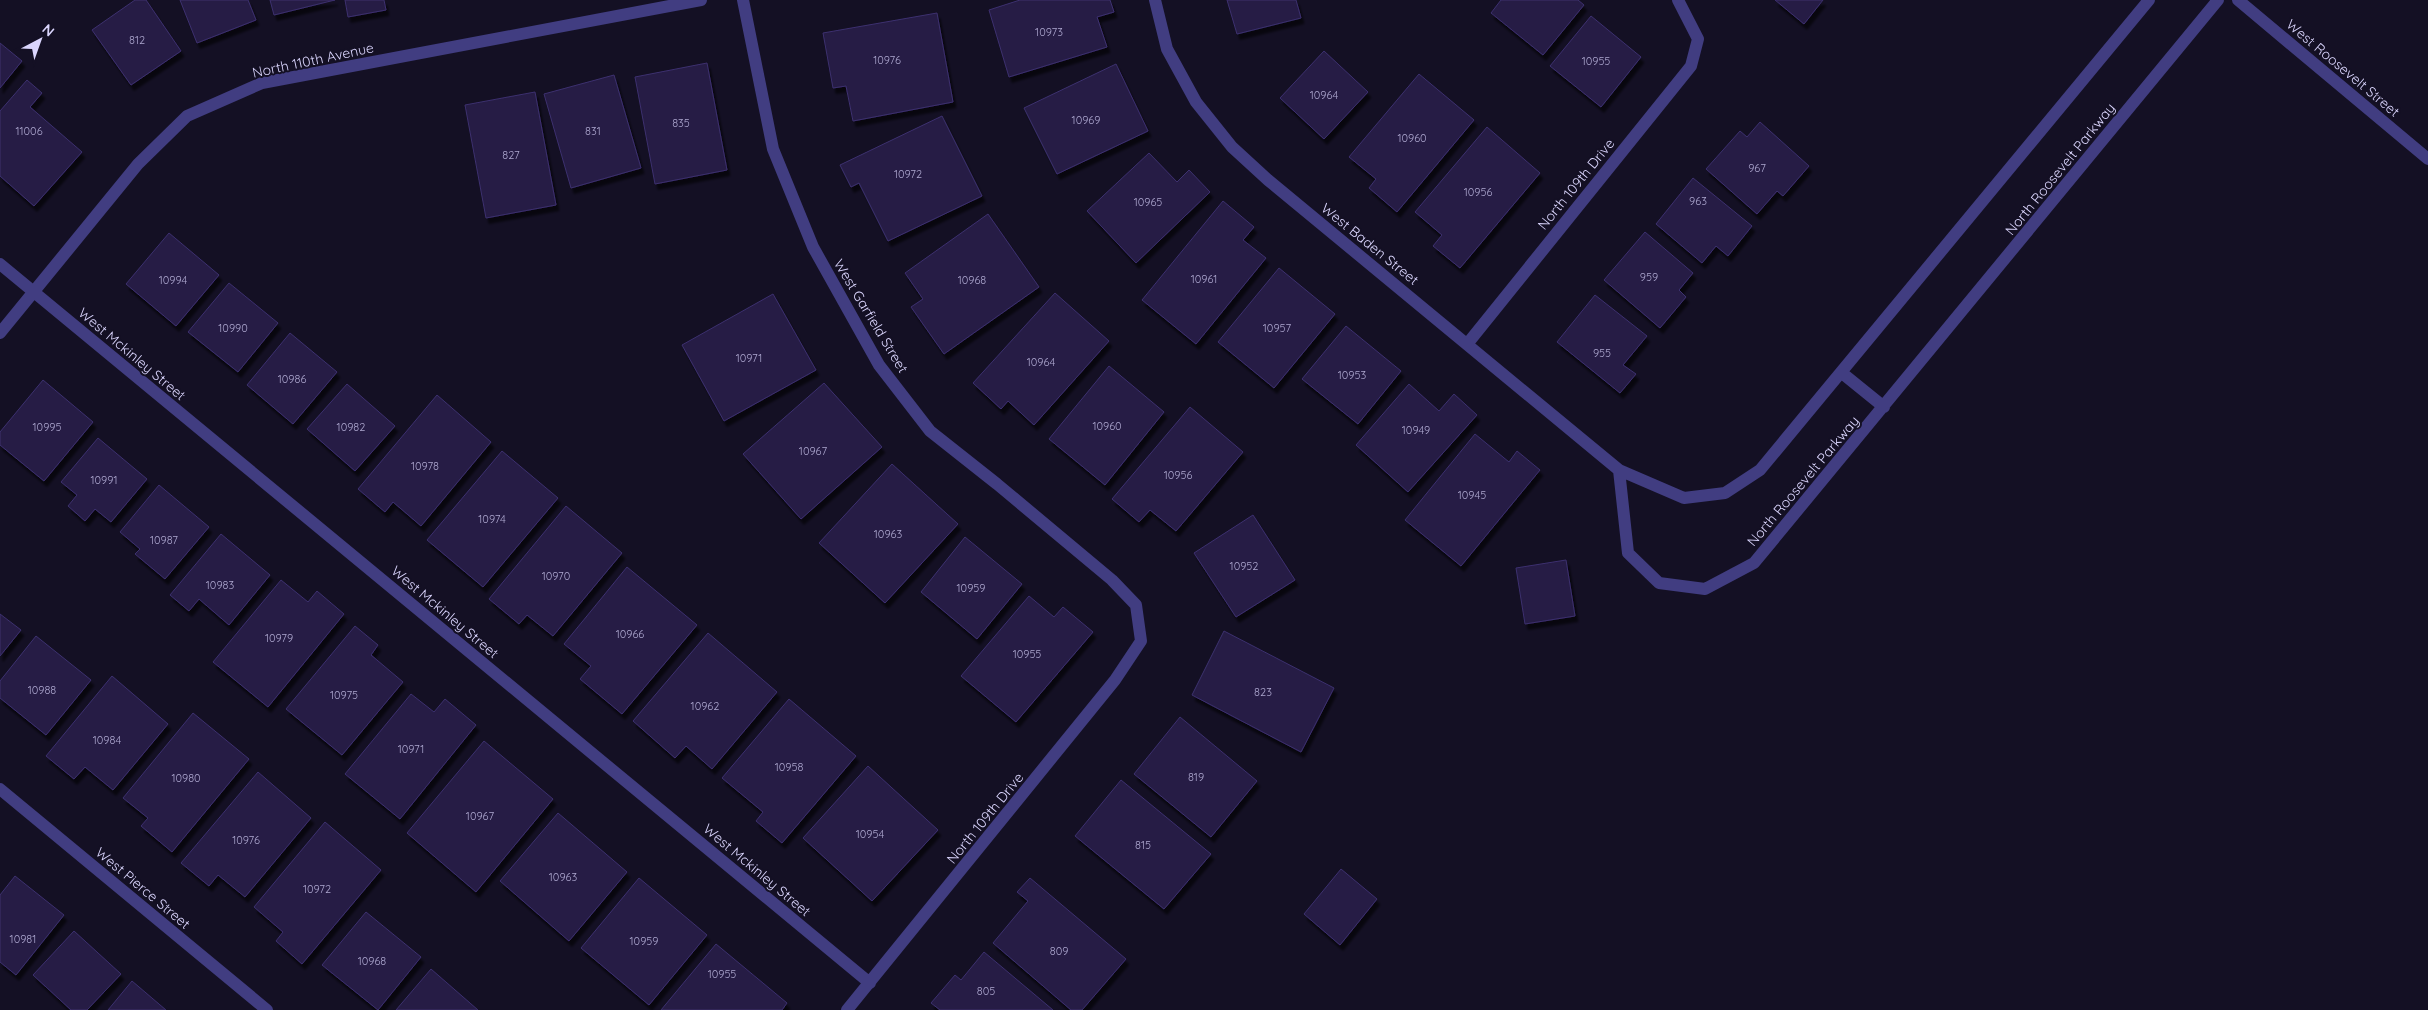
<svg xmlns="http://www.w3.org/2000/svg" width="2428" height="1010" font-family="Quicksand,sans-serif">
<defs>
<filter id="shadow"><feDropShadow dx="3" dy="5.5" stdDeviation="1" flood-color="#0009"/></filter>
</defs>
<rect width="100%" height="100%" fill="#141024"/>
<!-- building -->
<path fill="#251d44" stroke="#3d306f" filter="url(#shadow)" d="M135,0H146L181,51L131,85L92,30Z
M180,0H248L256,20L197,43Z
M270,0H335L274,15Z
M345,0H384L386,10L348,17Z
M1020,0H1110L1114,12L1097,17L1107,47L1009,77L989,10Z
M1227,0H1296L1301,18L1237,34Z
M1501,0H1578L1584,5L1543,55L1491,13Z
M1775,0H1823L1804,24Z
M937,13L953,102L853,121L846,86L833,88L823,33Z
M1591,16L1641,57L1601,107L1550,66Z
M0,43L22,61L0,88Z
M1324,51L1368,92L1324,139L1280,98Z
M707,63L727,170L655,184L635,77Z
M1116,64L1148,131L1057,174L1024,108Z
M1419,74L1474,120L1397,212L1369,188L1376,179L1349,157Z
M614,75L641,168L571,188L544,94Z
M27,80L42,93L30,107L82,152L34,206L0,176V111Z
M535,92L556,205L486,218L465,105Z
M942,116L982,196L888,241L859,183L851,187L840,165Z
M1760,122L1809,166L1783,196L1777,191L1757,214L1706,169L1740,131L1747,137Z
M1487,127L1540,173L1460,268L1433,246L1442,235L1415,212Z
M1149,153L1177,182L1189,170L1210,192L1136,263L1087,211Z
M1693,178L1752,226L1728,256L1716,246L1702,263L1656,224Z
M1223,201L1254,227L1243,240L1266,258L1196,344L1142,300Z
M988,214L1039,287L944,354L911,307L923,299L905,273Z
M1645,232L1693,273L1679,290L1686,297L1660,328L1604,280Z
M169,233L219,275L176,326L126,284Z
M1279,268L1335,314L1274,388L1218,342Z
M229,283L278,323L238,372L188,332Z
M1055,293L1109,341L1034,425L1008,401L1001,409L973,383Z
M773,294L816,370L724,421L682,345Z
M1595,295L1647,336L1623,365L1636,374L1620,393L1557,342Z
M1346,326L1401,371L1358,424L1302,379Z
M290,333L337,372L293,424L247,385Z
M1109,366L1164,412L1105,485L1049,439Z
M43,380L93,422L44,481L0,445V432Z
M824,383L882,447L801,519L743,454Z
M347,384L395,426L355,471L307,429Z
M1409,384L1439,411L1454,394L1477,415L1408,492L1356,445Z
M437,395L491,442L421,526L393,502L385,512L358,489Z
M1190,407L1243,452L1176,531L1150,510L1139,522L1112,499Z
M1475,434L1509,462L1517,451L1540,470L1461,566L1405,520Z
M98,438L147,479L111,522L95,509L85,521L68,506L77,495L61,482Z
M502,451L558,498L483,587L427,540Z
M892,464L958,524L885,603L819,543Z
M159,485L209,527L165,579L135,554L140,549L120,532Z
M566,506L622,553L553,636L527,615L519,624L489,599Z
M1253,515L1295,580L1236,617L1194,553Z
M221,534L270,575L229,625L199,599L189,611L170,595Z
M965,537L1022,584L977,639L921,592Z
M1566,560L1575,616L1525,624L1516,568Z
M627,567L697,625L622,714L580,679L591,666L564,644Z
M281,580L308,602L317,591L344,614L268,707L213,662Z
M1029,596L1054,617L1063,607L1093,632L1016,722L961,676Z
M0,614L21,630L0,656Z
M355,626L378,645L371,655L403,682L342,755L286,709Z
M1224,631L1334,688L1301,752L1192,695Z
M708,633L777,692L712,769L686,746L675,758L633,721Z
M36,636L91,680L46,735L0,698V681Z
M112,676L168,724L113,790L85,767L74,779L46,756Z
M411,694L434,712L445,699L476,725L400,819L345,774Z
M789,699L856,756L782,843L756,821L763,812L722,778Z
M193,713L249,759L172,852L141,826L148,818L123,798Z
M1180,717L1257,781L1211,837L1134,774Z
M484,741L553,799L476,892L407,833Z
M868,766L938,830L872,901L803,838Z
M258,772L311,818L245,897L218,875L209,886L181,863Z
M1121,780L1211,854L1164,909L1075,836Z
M558,813L627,872L569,941L500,881Z
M325,822L381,870L302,964L276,941L283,932L254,907Z
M1341,869L1377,899L1340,945L1304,914Z
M15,876L64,915L16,975L0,962V895Z
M639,878L707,935L649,1005L581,948Z
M1030,878L1126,959L1082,1010H1071L993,943L1028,901L1017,892Z
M366,912L421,957L378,1010L322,965Z
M74,931L121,974L87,1010H71L33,975Z
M716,944L787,1003L782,1010H661Z
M984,952L1053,1010H940L931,1003L955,975L961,980Z
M431,969L478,1010H396Z
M132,981L166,1010H108Z"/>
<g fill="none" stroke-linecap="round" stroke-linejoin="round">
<!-- street -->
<path stroke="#413d81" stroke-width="12" d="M743,0L773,149L813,247L879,365L930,431L997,484L1112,580L1136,605L1141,641L1115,680L847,1010
M1155,0L1167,49L1196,102L1232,147L1268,180L1619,470
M2149,0L1760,470L1725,493L1684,498L1619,470L1628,553L1659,583L1705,589L1754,563L2218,0
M2238,0L2428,159
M0,264L870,983
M0,333L138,164L187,116L262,83L701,0
M1468,343L1691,66L1698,39L1678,0
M1842,373L1884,407
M0,789L267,1010"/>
</g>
<g text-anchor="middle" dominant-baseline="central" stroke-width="4" stroke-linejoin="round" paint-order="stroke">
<!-- number labels -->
<g font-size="11" fill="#ada7cf">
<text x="1049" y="32">10973</text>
<text x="137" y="40">812</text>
<text x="887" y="60">10976</text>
<text x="1596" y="61">10955</text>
<text x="1324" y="95">10964</text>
<text x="1086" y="120">10969</text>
<text x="681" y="123">835</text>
<text x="29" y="131">11006</text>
<text x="593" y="131">831</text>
<text x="1412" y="138">10960</text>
<text x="511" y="155">827</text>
<text x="1757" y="168">967</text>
<text x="908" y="174">10972</text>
<text x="1478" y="192">10956</text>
<text x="1698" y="201">963</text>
<text x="1148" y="202">10965</text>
<text x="1649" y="277">959</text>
<text x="1204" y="279">10961</text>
<text x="173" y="280">10994</text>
<text x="972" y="280">10968</text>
<text x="233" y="328">10990</text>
<text x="1277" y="328">10957</text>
<text x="1602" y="353">955</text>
<text x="749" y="358">10971</text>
<text x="1041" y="362">10964</text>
<text x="1352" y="375">10953</text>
<text x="292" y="379">10986</text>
<text x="1107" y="426">10960</text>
<text x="47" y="427">10995</text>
<text x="351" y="427">10982</text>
<text x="1416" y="430">10949</text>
<text x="813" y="451">10967</text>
<text x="425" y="466">10978</text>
<text x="1178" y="475">10956</text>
<text x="104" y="480">10991</text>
<text x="1472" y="495">10945</text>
<text x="492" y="519">10974</text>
<text x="888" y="534">10963</text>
<text x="164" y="540">10987</text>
<text x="1244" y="566">10952</text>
<text x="556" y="576">10970</text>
<text x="220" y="585">10983</text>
<text x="971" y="588">10959</text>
<text x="630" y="634">10966</text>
<text x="279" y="638">10979</text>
<text x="1027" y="654">10955</text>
<text x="42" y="690">10988</text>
<text x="1263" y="692">823</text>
<text x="344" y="695">10975</text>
<text x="705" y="706">10962</text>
<text x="107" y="740">10984</text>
<text x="411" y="749">10971</text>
<text x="789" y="767">10958</text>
<text x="1196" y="777">819</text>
<text x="186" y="778">10980</text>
<text x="480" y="816">10967</text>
<text x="870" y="834">10954</text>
<text x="246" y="840">10976</text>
<text x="1143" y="845">815</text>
<text x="563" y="877">10963</text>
<text x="317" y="889">10972</text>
<text x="23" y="939">10981</text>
<text x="644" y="941">10959</text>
<text x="1059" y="951">809</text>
<text x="372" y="961">10968</text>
<text x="722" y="974">10955</text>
<text x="986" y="991">805</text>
</g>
<!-- street labels -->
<g font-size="14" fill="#dad5fd" stroke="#141024">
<text transform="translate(313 60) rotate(-12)">North 110th Avenue</text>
<text transform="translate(2343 68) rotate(40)">West Roosevelt Street</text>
<text transform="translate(2060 169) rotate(-51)">North Roosevelt Parkway</text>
<text transform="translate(1576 184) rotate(-51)">North 109th Drive</text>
<text transform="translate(1370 244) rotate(39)">West Baden Street</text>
<text transform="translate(871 316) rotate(59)">West Garfield Street</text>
<text transform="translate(132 354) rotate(40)">West Mckinley Street</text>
<text transform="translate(1803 481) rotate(-50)">North Roosevelt Parkway</text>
<text transform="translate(445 612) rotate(40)">West Mckinley Street</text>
<text transform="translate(985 818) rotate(-51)">North 109th Drive</text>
<text transform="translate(757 870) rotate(40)">West Mckinley Street</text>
<text transform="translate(143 888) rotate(40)">West Pierce Street</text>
</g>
</g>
<!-- north arrow -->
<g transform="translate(40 40) rotate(41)" stroke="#141024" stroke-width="4" paint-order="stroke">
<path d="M0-4L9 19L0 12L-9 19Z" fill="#dad5fd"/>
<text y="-8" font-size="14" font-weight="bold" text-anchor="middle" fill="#dad5fd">N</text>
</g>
</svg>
